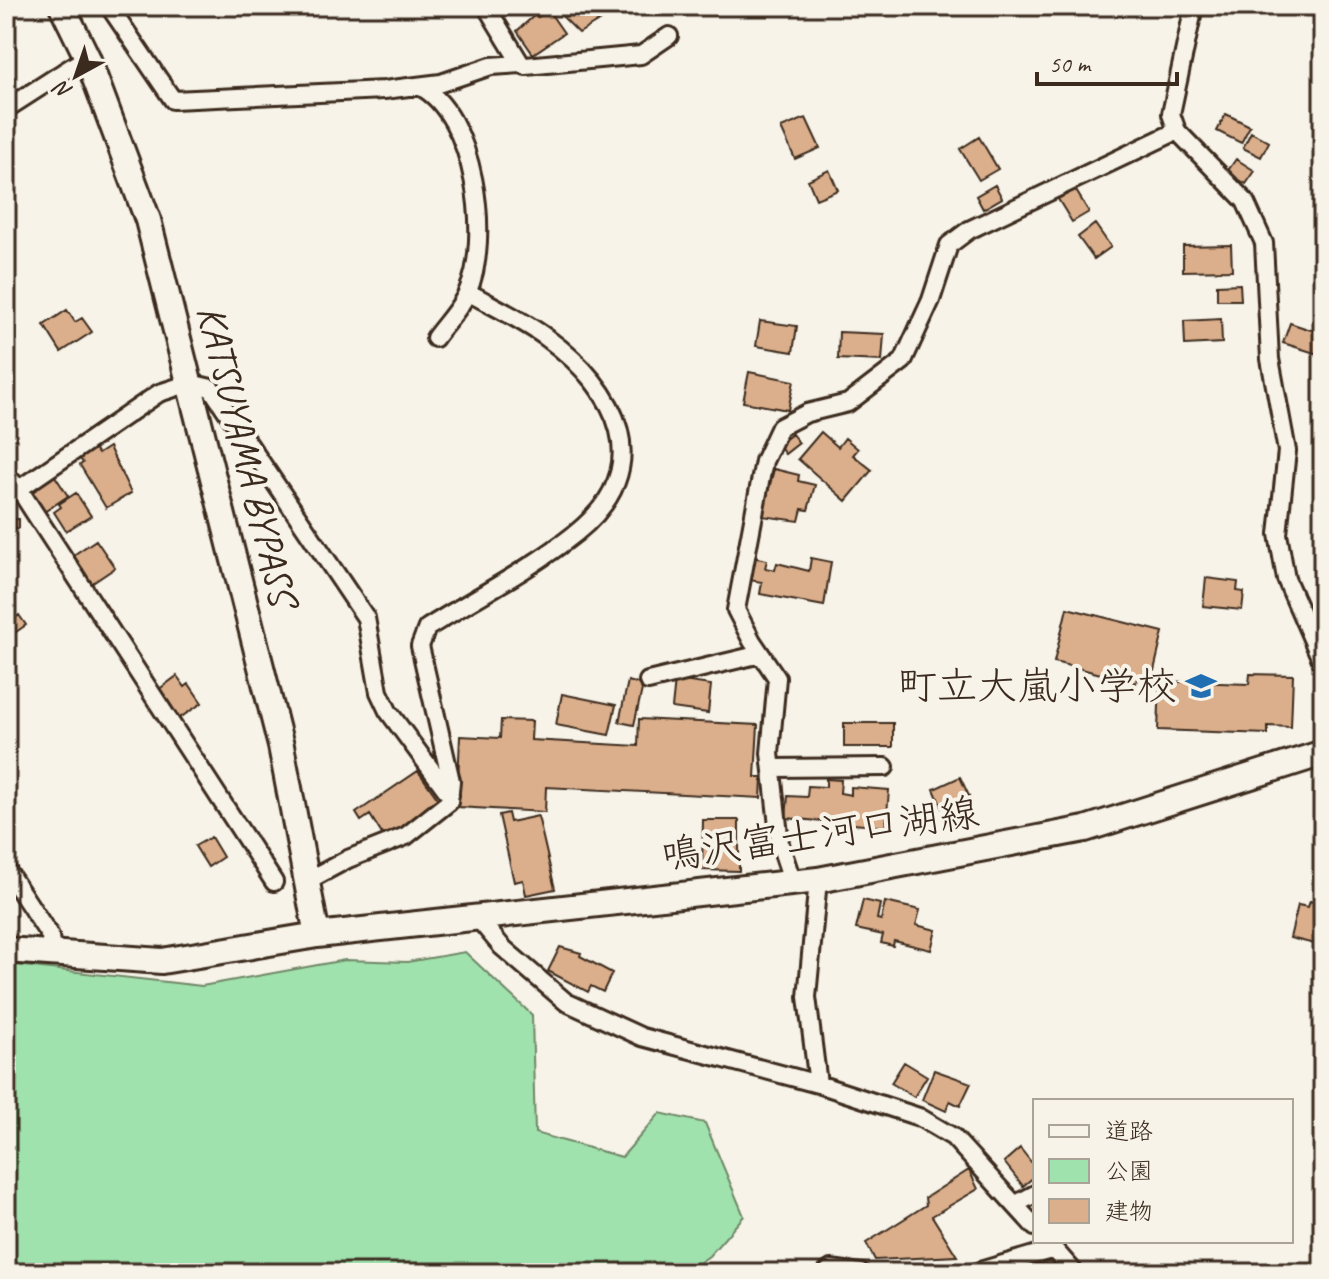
<svg xmlns="http://www.w3.org/2000/svg" width="1329" height="1279" font-family="Caveat,'Klee One',sans-serif">
<rect width="100%" height="100%" fill="#f7f3e8"/>
<filter id="ink" filterUnits="userSpaceOnUse"><feTurbulence type="fractalNoise" baseFrequency=".0125" numOctaves="2"/><feDisplacementMap in="SourceGraphic" scale="16" xChannelSelector="R" yChannelSelector="G"/><feConvolveMatrix kernelMatrix="1 2 1 2 8 2 1 2 1" color-interpolation-filters="sRGB"/></filter>
<g filter="url(#ink)">
<!-- green -->
<path fill="#a0e2ad" stroke="#6e8666" stroke-width="2" d="M465,952L532,1015L535,1133L622,1157L660,1113L705,1123L744,1216L709,1256L685,1273H6V964L202,986L345,960L407,962Z"/>
<!-- building -->
<path fill="#dbaf8c" stroke="#3b2a1e" stroke-width="2" d="M562,6H594L602,19L579,33L563,17L567,15Z
M548,10L564,33L533,54L517,31L536,14L538,17Z
M1226,114L1250,126L1241,143L1217,131Z
M806,118L820,148L795,159L781,128Z
M1251,132L1269,142L1261,157L1243,148Z
M979,137L998,169L979,180L960,149Z
M1236,159L1255,171L1246,184L1227,172Z
M829,170L838,190L816,199L808,180Z
M995,185L1002,198L983,209L976,196Z
M1075,189L1089,212L1072,222L1058,199Z
M1095,224L1111,247L1094,259L1078,237Z
M1231,245L1232,270L1183,271V246Z
M1323,250V273L1312,265Z
M1240,284L1241,300H1217V285Z
M67,310L75,322L82,318L92,332L61,352L44,325Z
M1221,319L1222,343L1185,345L1184,321Z
M760,321L797,326L793,352L756,346Z
M1290,323L1323,334L1321,355L1283,343Z
M839,332L884,334L882,361L838,359Z
M749,372L794,381L788,410L743,402Z
M821,432L838,447L845,438L858,449L853,455L872,470L846,501L798,459Z
M792,434L799,443L785,454L778,445Z
M109,447L131,493L106,508L80,465L83,463L79,457L94,448L98,454Z
M774,469L799,475L798,481L815,485L808,510L802,509L799,521L762,516Z
M53,473L68,496L44,512L31,492L39,488L36,484Z
M76,493L91,516L66,531L54,512L61,507L59,504Z
M6,519H19V528L6,529Z
M96,540L115,568L91,584L72,556Z
M752,557L767,560L765,568L775,570L777,563L809,571L811,558L831,562L824,606L760,594L762,582L749,580Z
M1206,578L1238,582L1237,591L1244,592L1242,610L1203,606Z
M1067,608L1163,632L1152,679L1138,676L1136,683L1054,662Z
M19,615L26,625L16,632L9,623Z
M1250,674L1293,675L1291,727L1268,726V734L1158,730L1160,681L1249,684Z
M177,676L185,687L189,684L202,703L178,719L158,690Z
M675,680L711,685L708,713L672,708Z
M628,681L643,685L634,725L619,722Z
M562,694L616,705L609,735L556,725Z
M639,719L758,725L755,777H762L761,798L546,787L545,812L457,807L460,736L500,738L501,720L532,721L531,740L638,746Z
M844,723H893V747H844Z
M418,771L440,802L385,839L370,815L361,821L356,813Z
M960,777L969,796L942,808L934,789Z
M826,779L841,780L840,793L851,795V787L889,790L886,827L786,818L788,796L807,797L808,786L826,787Z
M508,813L510,822L538,816L555,889L526,895L523,880L514,882L499,815Z
M703,820H739V871L702,870Z
M211,837L223,857L208,867L195,846Z
M863,900L880,904L877,919L881,920L885,902L920,910L916,925L936,930L931,950L894,941L893,946L881,943L883,935L856,929Z
M1310,901L1323,905V946L1290,938L1298,905L1308,907Z
M560,947L581,953L580,956L612,973L603,992L591,986L588,992L548,971Z
M904,1062L927,1076L914,1097L891,1083Z
M934,1070L971,1083L960,1106L950,1101L946,1111L922,1100Z
M1020,1148L1035,1167V1176L1023,1186L1004,1162Z
M969,1170L978,1189L932,1216L957,1256L875,1260L866,1243L926,1205L925,1198Z"/>
<g fill="none" stroke-linecap="round" stroke-linejoin="round">
<!-- street casing -->
<g stroke="#3b2a1e" stroke-width="22">
<path id="street" d="M109,6L173,100L384,90L441,83L491,66L521,64
M486,6L521,64L526,66L641,55L669,36
M1194,6L1171,114L1177,131L1245,201L1264,243L1270,359L1287,451L1278,534L1286,579L1323,664
M419,86C475,113 492,241 467,293C460,309 445,324 435,338
M6,109L87,57
M6,475L19,489L274,882
M19,489L159,393L190,383L211,388L366,618L379,692L388,711L450,795
M648,681L761,654
M772,768L885,767
M6,869L50,936L52,954
M818,880L807,997L818,1084
M307,881L348,859L406,836L449,802L451,781L420,646L427,628C476,597 531,569 576,533C658,467 618,390 547,338C523,320 494,307 468,292
M793,883L780,844L770,753L777,678L752,641L736,610L764,461L780,427L807,413L848,403L903,361L931,300L949,245L969,230L1177,131
M476,916L502,947L566,1002L642,1037L818,1084L919,1117L953,1137L1035,1227
M1016,1204L1035,1194
M1047,1241L1075,1273
M826,1273L831,1269L861,1273
M973,1273L1054,1249"/>
</g>
<!-- secondary casing -->
<g stroke="#3b2a1e" stroke-width="30">
<path id="secondary" d="M62,6L87,57L148,220L281,746L317,935
M6,950L162,961L317,935L818,880L1085,829L1323,753"/>
</g>
<!-- street -->
<use href="#street" stroke="#f7f3e8" stroke-width="16"/>
<!-- secondary -->
<use href="#secondary" stroke="#f7f3e8" stroke-width="24"/>
</g>
</g>
<!-- icons -->
<defs>
<g id="school-bare" transform="scale(2.4)"><path d="M0-5L7-2L0 1L-7-2ZM-4 1L0 2.5L4 1V4Q0 6-4 4Z" fill="#1f6fb2" stroke="#f7f3e8" stroke-width="2.5" paint-order="stroke"/></g>
</defs>
<g fill-rule="evenodd">
<use href="#school-bare" x="1201" y="686"/>
</g>
<g text-anchor="middle" dominant-baseline="central" stroke-width="8" stroke-linejoin="round" paint-order="stroke">
<!-- street labels -->
<g font-size="40" fill="#3b2a1e" stroke="#f7f3e8">
<text transform="translate(247 455) rotate(76)">KATSUYAMA BYPASS</text>
<text transform="translate(820 834) rotate(-8)">鳴沢富士河口湖線</text>
</g>
<!-- poi labels -->
<g font-size="40" fill="#3b2a1e" stroke="#f7f3e8" text-anchor="end">
<text x="1177" y="686">町立大嵐小学校</text>
</g>
</g>
<!-- margin -->
<rect width="1329" height="1279" fill="none" stroke="#f7f3e8" stroke-width="32"/>
<rect x="16" y="16" width="1297" height="1247" fill="none" stroke="#3b2a1e" stroke-width="3" filter="url(#ink)"/>
<!-- legend -->
<rect x="1033" y="1099" width="260" height="144" fill="#f7f3e8" stroke="#aca397" stroke-width="2"/>
<rect x="1049" y="1125" width="40" height="12" fill="#f7f3e8" stroke="#aca397" stroke-width="2"/>
<text x="1105" y="1139" font-size="24" fill="#3b2a1e">道路</text>
<rect x="1049" y="1159" width="40" height="24" fill="#a0e2ad" stroke="#aca397" stroke-width="2"/>
<text x="1105" y="1179" font-size="24" fill="#3b2a1e">公園</text>
<rect x="1049" y="1199" width="40" height="24" fill="#dbaf8c" stroke="#aca397" stroke-width="2"/>
<text x="1105" y="1219" font-size="24" fill="#3b2a1e">建物</text>
<!-- north arrow -->
<g transform="translate(76 76) rotate(220)" stroke="#f7f3e8" stroke-width="6" paint-order="stroke">
<path d="M0-6L14 30L0 20L-14 30Z" fill="#3b2a1e"/>
<text y="-12" font-size="22" font-weight="bold" text-anchor="middle" fill="#3b2a1e">N</text>
</g>
<!-- scale -->
<path d="M1037 72v12h140v-12" fill="none" stroke="#3b2a1e" stroke-width="4"/>
<text x="1049" y="72" font-size="24" fill="#3b2a1e" stroke="#f7f3e8" stroke-width="6" paint-order="stroke">50 m</text>
</svg>
